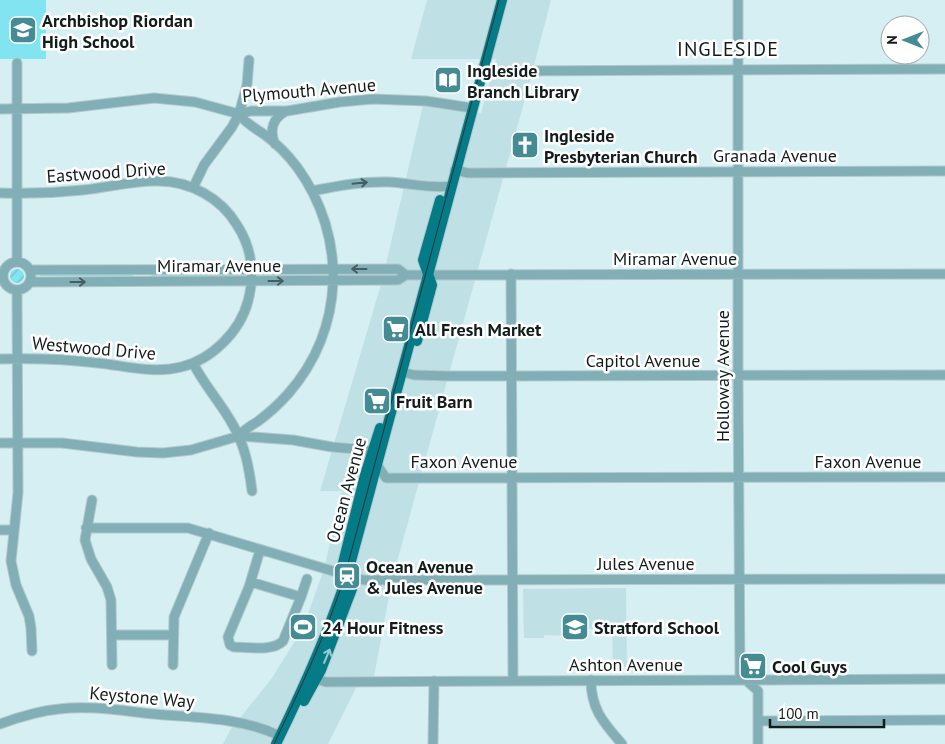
<svg xmlns="http://www.w3.org/2000/svg" width="945" height="744" font-family="'PT Sans',sans-serif">
<defs>
<pattern id="grass-tufts" width="24" height="20" patternUnits="userSpaceOnUse" patternTransform="scale(1.25)"><rect width="24" height="20" fill="#83e4f1"/><path d="M3 7l-1-3M5 7V3M7 7l1-3M15 17l-1-3M17 17v-4M19 17l1-3" fill="none" stroke="#70c3ce"/></pattern>
<pattern id="garden-furrows" width="10" height="10" patternUnits="userSpaceOnUse" patternTransform="scale(1.25)"><rect width="10" height="10" fill="#83e4f1"/><path d="M-1 1l2-2M0 10L10 0M9 11l2-2" fill="none" stroke="#70c3ce"/></pattern>
</defs>
<rect width="100%" height="100%" fill="#d5eff2"/>
<!-- built -->
<path fill="#bfe1e6" d="M427,0H551L530,81L392,580L373,682H359L328,744H223L231,729L272,678L303,628L324,569L342,491H320L382,281L423,105L481,113L496,59H411Z
M626,588L627,667H613L612,629H580V636L544,635V638H524L523,589Z"/>
<!-- grass -->
<path fill="url(#grass-tufts)" d="M320,272L321,276L260,277V275L261,274Z
M131,273L133,274V277L40,276L41,274Z
M342,273H395V276L342,277Z
M151,274H243V277L152,278Z"/>
<!-- park -->
<path fill="#83e4f1" d="M0,0H46V59H0Z"/>
<!-- garden -->
<path fill="url(#garden-furrows)" d="M10 276a7 7 0 1 1 14 0a7 7 0 1 1-14 0Z"/>
<g fill="none" stroke-linecap="round" stroke-linejoin="round">
<!-- minor casing -->
<g stroke="#b2c9cc" stroke-width="11">
<path id="minor" d="M738,0V376L740,675L758,691V744
M17,63V261
M483,68L496,71L945,69
M0,109L68,108L154,98L195,102L239,114L251,111H287L340,102L373,99L426,101L472,108
M239,114C245,123 255,128 265,135C277,144 288,155 297,167C348,237 345,329 288,394C278,405 268,414 257,422C250,426 244,430 239,436
M275,144C269,130 273,118 286,111
M455,170L468,173L945,171
M193,188L204,165L232,127L239,114L247,85L249,60
M312,191C337,186 363,181 389,182C410,183 430,189 451,186
M0,193C28,194 55,193 83,190C108,188 133,180 158,181C190,181 221,198 237,225C252,248 255,275 248,301C240,332 211,360 181,367C153,374 126,366 98,363C66,359 33,358 0,359
M3 276a14 14 0 1 1 28 0a14 14 0 1 1-28 0Z
M30,270L398,269L406,275H414L945,274
M511,274L513,681
M30,282L398,280L406,275
M17,290L18,493L11,561L16,585L29,616L31,628L32,651
M193,363C204,385 221,403 233,425C245,446 249,467 252,491
M402,372L414,375L448,376L945,375
M0,443H62L137,452L163,453L191,450L239,436L293,440L332,447L367,450L386,478L945,477
M92,500L85,540L91,559L107,587L111,600L112,665
M86,528H188L363,580L945,579
M0,530H13
M260,550L249,587L228,637L230,645L234,647C248,647 272,652 283,641L301,597L307,579
M251,582L301,597
M112,635H173
M173,665L174,617L209,533
M311,677L326,682L945,679
M591,680C591,710 604,723 622,744
M758,721L945,720
M0,724C19,717 38,711 59,709C90,705 123,711 154,714C196,718 241,717 280,736
M433,744L434,681"/>
</g>
<!-- major casing -->
<g stroke="#b2c9cc" stroke-width="12">
<path id="major" d="M417,341L432,285L423,260L440,200
M304,701L321,670L352,589L343,563L365,475L380,428
M276,744C303,689 328,634 347,576L502,0"/>
</g>
<!-- minor -->
<use href="#minor" stroke="#82aeb5" stroke-width="9"/>
<!-- major -->
<use href="#major" stroke="#057b88" stroke-width="10"/>
<!-- tram -->
<path stroke="#2a3537" stroke-width="1" d="M274,744C300,689 327,633 345,575L499,0"/>
</g>
<!-- one-way arrows -->
<defs><path id="oneway-shaft" d="M-6 0H5M1.5-3L5.5 0L1.5 3" fill="none" stroke-width="1.6" stroke-linecap="round" stroke-linejoin="round" transform="scale(1.25)"/></defs>
<g stroke="#455e61">
<use href="#oneway-shaft" transform="translate(360 183) rotate(-6)"/>
<use href="#oneway-shaft" transform="translate(359 269) rotate(180)"/>
<use href="#oneway-shaft" transform="translate(276 281)"/>
<use href="#oneway-shaft" transform="translate(78 282)"/>
</g>
<use stroke="#9bcacf" href="#oneway-shaft" transform="translate(327 656) rotate(-67)"/>
<!-- icons -->
<defs>
<g id="school-square" transform="scale(1.4375)"><rect x="-9" y="-9" width="18" height="18" rx="4" fill="#448b94" stroke="#fff"/><path d="M0-5L7-2L0 1L-7-2ZM-4 1L0 2.5L4 1V4Q0 6-4 4Z" fill="#fff"/></g>
<g id="library-square" transform="scale(1.4375)"><rect x="-9" y="-9" width="18" height="18" rx="4" fill="#448b94" stroke="#fff"/><path d="M-6-4Q-3-5.5-.7-3.5V5Q-3 3-6 4ZM6-4Q3-5.5 .7-3.5V5Q3 3 6 4Z" fill="#fff"/></g>
<g id="church-square" transform="scale(1.4375)"><rect x="-9" y="-9" width="18" height="18" rx="4" fill="#448b94" stroke="#fff"/><path d="M-1.2-6h2.4v3.5h3.3v2.4h-3.3V6h-2.4V-.1h-3.3v-2.4h3.3Z" fill="#fff"/></g>
<g id="supermarket-square" transform="scale(1.4375)"><rect x="-9" y="-9" width="18" height="18" rx="4" fill="#448b94" stroke="#fff"/><path d="M-6-5.5h2.5l.6 2H6L4.5 2H-2.5L-4.4-4H-6ZM-1.5 3.2a1.3 1.3 0 1 0 .1 0ZM3 3.2a1.3 1.3 0 1 0 .1 0Z" fill="#fff"/></g>
<g id="station-square" transform="scale(1.4375)"><rect x="-9" y="-9" width="18" height="18" rx="4" fill="#448b94" stroke="#fff"/><path d="M-3-6H3Q5-6 5-4V2Q5 4 3 4L4.5 6H3L1.5 4h-3L-3 6H-4.5L-3 4Q-5 4-5 2V-4Q-5-6-3-6ZM-3.5-4v3h7v-3ZM-3.5 1v1.5H-2V1ZM2 1v1.5H3.5V1Z" fill="#fff"/></g>
<g id="stadium-square" transform="scale(1.4375)"><rect x="-9" y="-9" width="18" height="18" rx="4" fill="#448b94" stroke="#fff"/><path d="M0-5a6.5 5 0 1 0 0 10a6.5 5 0 1 0 0-10ZM-3.5-1.8h7v3.6h-7Z" fill="#fff"/></g>
</defs>
<g fill-rule="evenodd">
<use href="#school-square" x="23" y="30"/>
<use href="#library-square" x="448" y="80"/>
<use href="#church-square" x="525" y="145"/>
<use href="#supermarket-square" x="396" y="329"/>
<use href="#supermarket-square" x="377" y="401"/>
<use href="#station-square" x="347" y="576"/>
<use href="#stadium-square" x="303" y="627"/>
<use href="#school-square" x="575" y="627"/>
<use href="#supermarket-square" x="753" y="666"/>
</g>
<g text-anchor="middle" dominant-baseline="central" stroke-width="5" stroke-linejoin="round" paint-order="stroke">
<!-- poi labels -->
<g font-size="18" font-weight="bold" fill="#131c1d" stroke="#fff" text-anchor="start">
<text x="42" y="20">Archbishop Riordan<tspan x="42" dy="21">High School</tspan></text>
<text x="467" y="70">Ingleside<tspan x="467" dy="21">Branch Library</tspan></text>
<text x="544" y="135">Ingleside<tspan x="544" dy="21">Presbyterian Church</tspan></text>
<text x="415" y="329">All Fresh Market</text>
<text x="396" y="401">Fruit Barn</text>
<text x="366" y="566">Ocean Avenue<tspan x="366" dy="21">&amp; Jules Avenue</tspan></text>
<text x="322" y="627">24 Hour Fitness</text>
<text x="594" y="627">Stratford School</text>
<text x="772" y="666">Cool Guys</text>
</g>
<!-- street labels -->
<g font-size="18" fill="#131c1d" stroke="#fff">
<text transform="translate(309 90) rotate(-5)">Plymouth Avenue</text>
<text x="775" y="155">Granada Avenue</text>
<text transform="translate(106 172) rotate(-4)">Eastwood Drive</text>
<text x="675" y="258">Miramar Avenue</text>
<text x="219" y="265">Miramar Avenue</text>
<text transform="translate(94 348) rotate(5)">Westwood Drive</text>
<text x="643" y="360">Capitol Avenue</text>
<text transform="translate(722 376) rotate(-90)">Holloway Avenue</text>
<text x="464" y="461">Faxon Avenue</text>
<text x="868" y="461">Faxon Avenue</text>
<text transform="translate(346 490) rotate(-75)">Ocean Avenue</text>
<text x="646" y="563">Jules Avenue</text>
<text x="626" y="664">Ashton Avenue</text>
<text transform="translate(142 697) rotate(5)">Keystone Way</text>
</g>
<!-- quarter labels -->
<g font-size="20" letter-spacing="1" fill="#131c1d" stroke="#fff">
<text x="728" y="49">INGLESIDE</text>
</g>
</g>
<!-- north arrow -->
<g transform="translate(905 40) rotate(270)"><circle r="24" fill="#ffffff" stroke="#a1a4a5"/>
<path d="M0-4L9 19L0 12L-9 19Z" fill="#448b94"/>
<text y="-8" font-size="14" font-weight="bold" text-anchor="middle" fill="#131c1d">N</text>
</g>
<!-- scale -->
<path d="M770 719v8h114v-8" fill="none" stroke="#131c1d" stroke-width="2.5"/>
<text x="778" y="719" font-size="15" fill="#131c1d" stroke="#ffffff" stroke-width="4" paint-order="stroke">100 m</text>
</svg>
